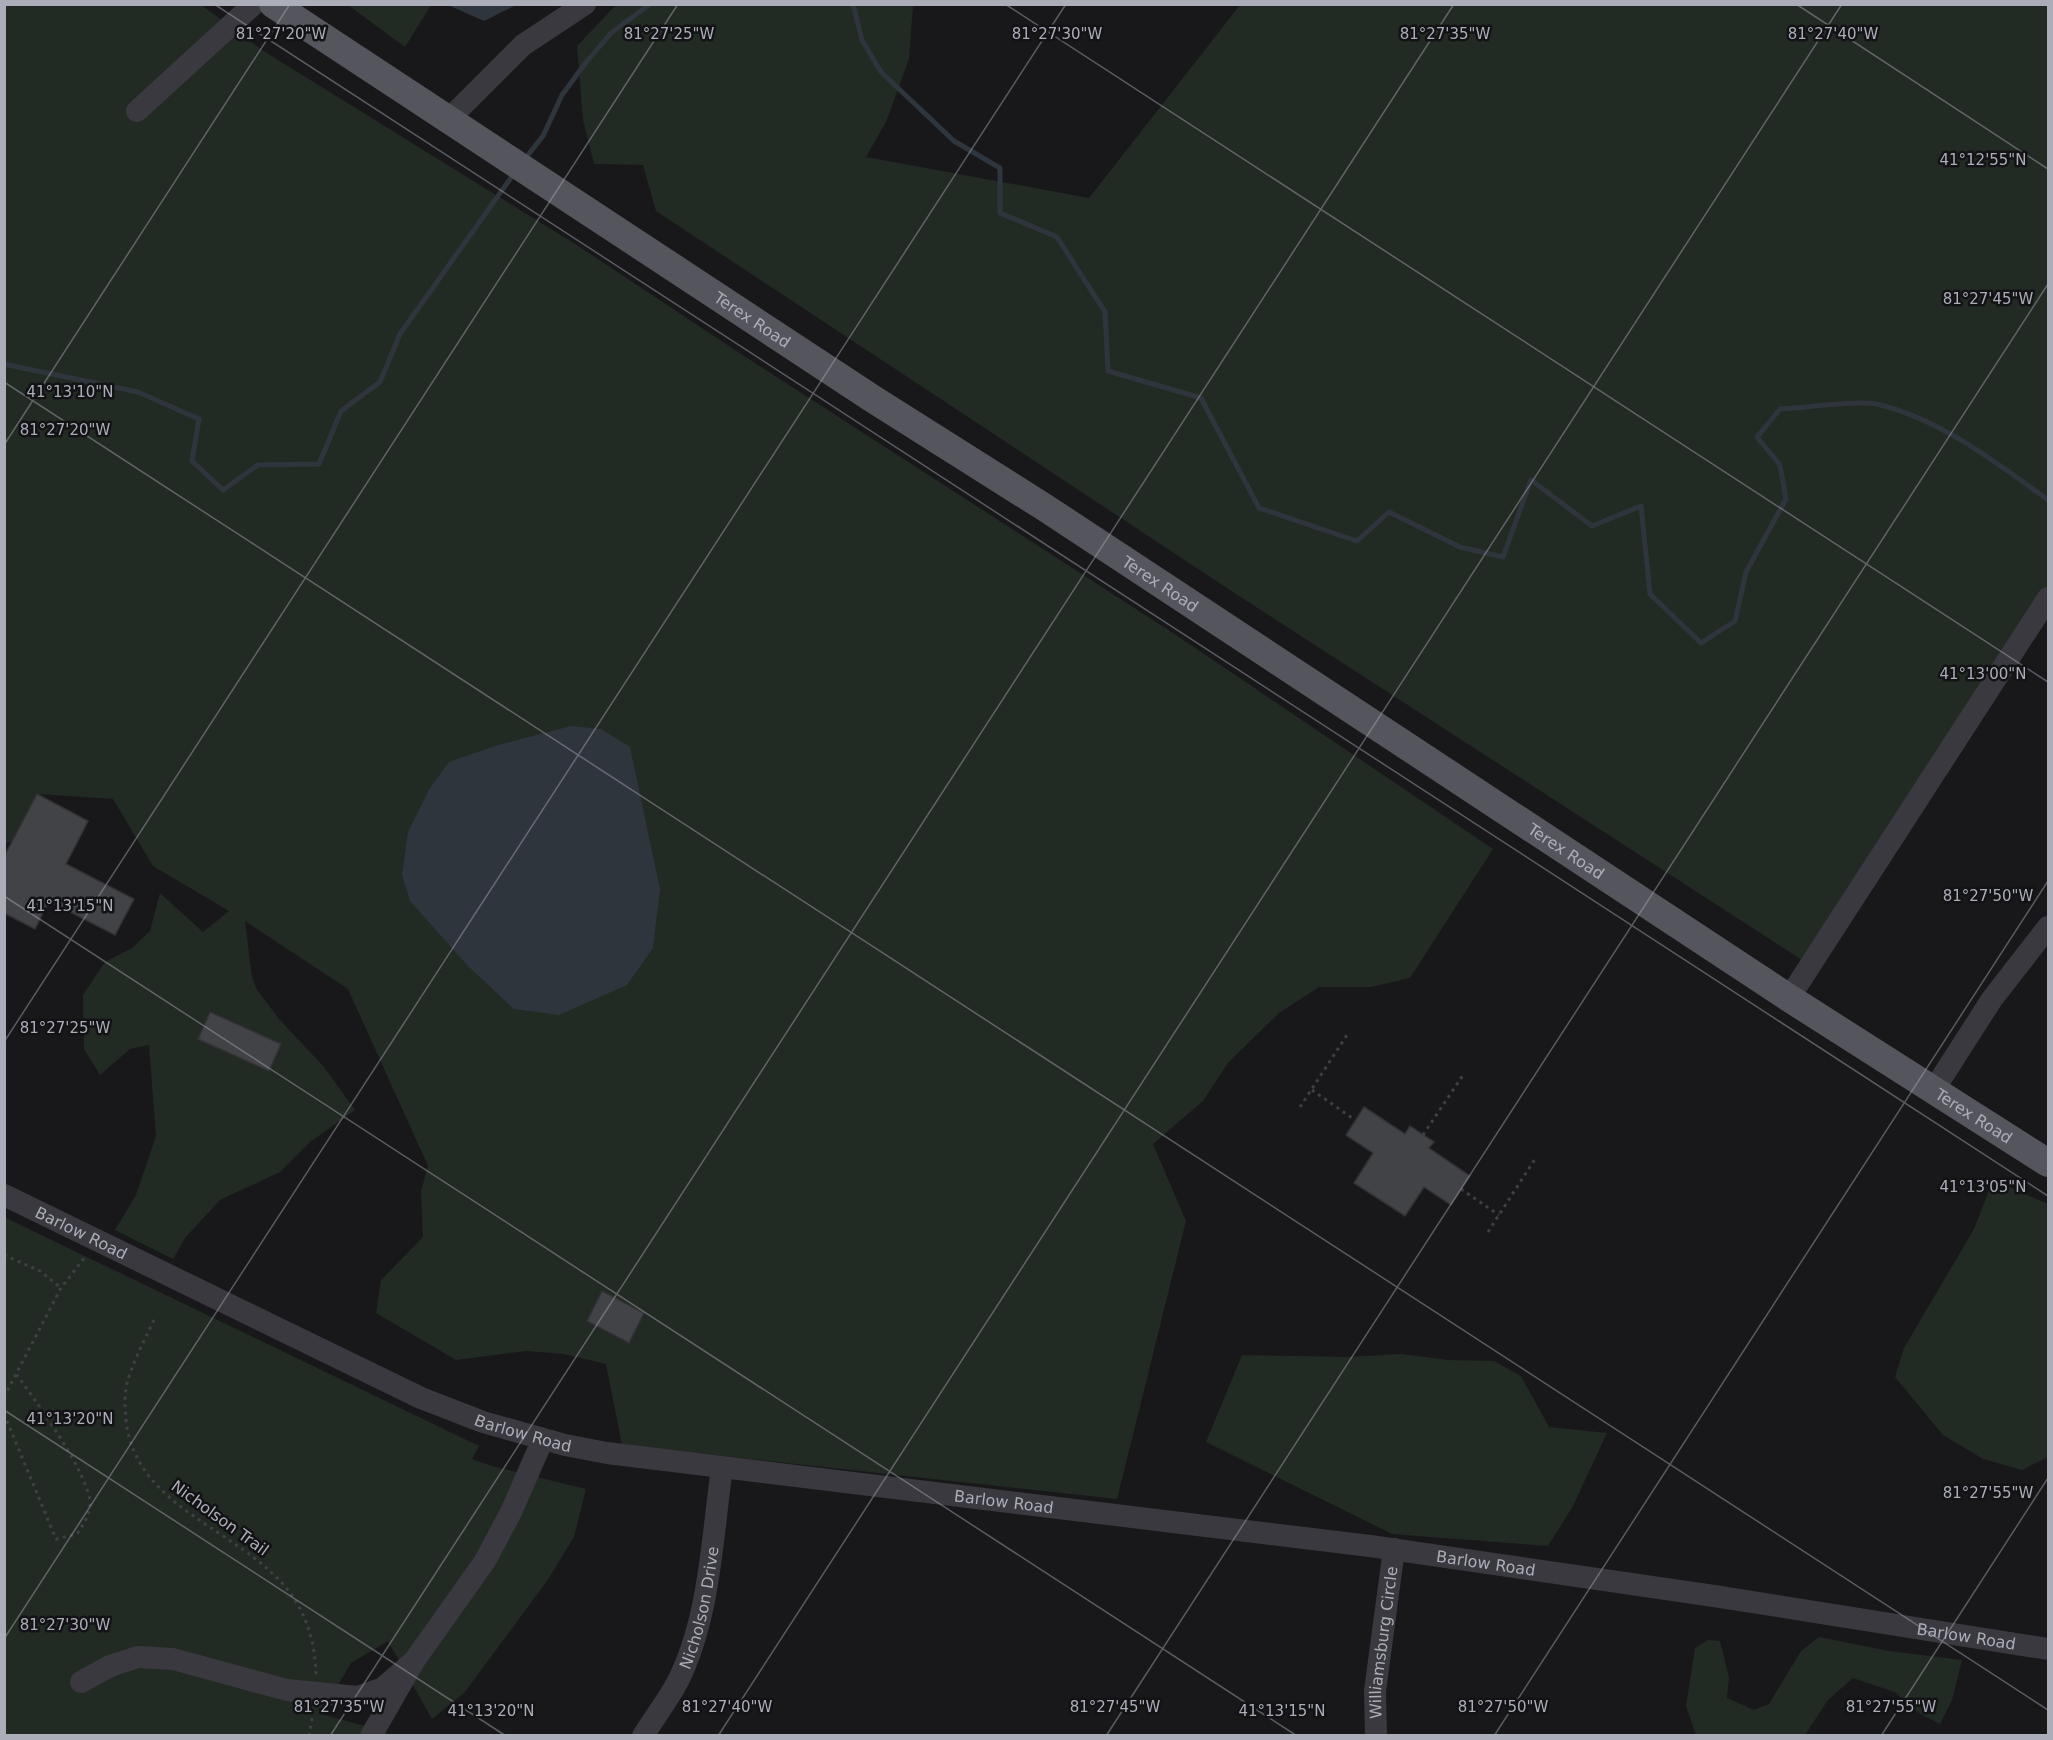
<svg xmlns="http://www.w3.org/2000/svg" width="2053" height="1740" font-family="'DejaVu Sans',sans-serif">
<rect width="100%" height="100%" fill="#18181a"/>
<!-- green -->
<path fill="#222a24" d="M200,4L262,50L580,247L735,350L1170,631L1493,849L1410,978L1371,987H1319L1279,1013L1228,1063L1203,1101L1153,1144L1186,1221L1117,1499L622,1445L606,1364L564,1354L526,1351L456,1360L376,1313L381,1280L423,1237L421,1191L428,1166L348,989L245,921L252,977L257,990L280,1020L324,1067L355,1110L310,1142L280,1172L220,1200L185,1238L173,1259L115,1230L136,1195L156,1136L149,1045L130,1049L100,1075L84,1049L83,995L105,962L132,948L150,931L160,893L203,932L229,911L153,866L113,799L37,794L13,841L5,843V5Z
M348,5V4L431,5L405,47Z
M616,5H913L909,59L886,122L866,157L1089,198L1240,5H2048V596L1805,962L1236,594L656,211L643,165L594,164L583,120L577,46Z
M1993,1180L2048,1204V1457L2022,1470L1983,1459L1943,1435L1895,1377L1904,1348L1974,1229Z
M4,1217L479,1446L472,1459L492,1466L586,1489L574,1537L547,1581L465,1692L432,1719L388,1641L351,1663L321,1714L376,1729L391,1735H5Z
M1401,1354L1448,1360L1494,1361L1521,1376L1549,1427L1607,1433L1573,1506L1548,1546L1392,1534L1206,1442L1242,1355L1347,1357Z
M1819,1637L1889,1651L1962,1660L1952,1700L1940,1724L1917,1712L1895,1692L1853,1678L1828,1700L1805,1735H1696L1686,1706L1695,1648L1708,1640L1720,1641L1729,1678L1727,1698L1754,1710L1769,1704L1801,1651Z"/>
<!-- water -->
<path fill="#2f353d" d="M448,5H516L484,21Z
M571,726L601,729L630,747L660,889L653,948L627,985L559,1015L514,1009L468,966L410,901L402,875L408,832L430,788L449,762L495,746Z"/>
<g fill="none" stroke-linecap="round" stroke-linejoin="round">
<!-- stream -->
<path stroke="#2f353d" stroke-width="5" d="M853,4L862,40L881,72L954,141L1000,168V213L1057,237L1105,312L1108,371L1201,398L1259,508L1357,541L1389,512L1460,547L1503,557L1531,480L1592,526L1641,506L1650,594L1701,643L1735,621L1746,572L1786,499L1780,465L1757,437L1780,409C1802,408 1858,400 1876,404C1939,418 1997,463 2048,500
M524,160L543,136L562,95L584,65L611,33L650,4
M4,364L138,392L199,419L192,461L223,490L258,465L319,464L341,411L380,382L400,334L515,172"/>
</g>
<!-- building -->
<path fill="#424347" stroke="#333236" stroke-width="1.5" d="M37,794L88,821L66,864L134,899L115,935L49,901L35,929L4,913V857Z
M210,1012L281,1044L269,1071L198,1039Z
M1364,1107L1405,1134L1410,1126L1434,1142L1429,1148L1470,1176L1451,1205L1424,1187L1405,1216L1354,1183L1373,1153L1346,1135Z
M602,1291L644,1313L629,1343L587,1321Z"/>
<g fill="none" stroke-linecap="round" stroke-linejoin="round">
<!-- path -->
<path stroke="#3f4046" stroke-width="3" stroke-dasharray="3 4.5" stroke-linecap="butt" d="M1312,1090L1355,1120
M1300,1107L1347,1035
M1423,1135L1463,1075
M1461,1189L1499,1215
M1488,1232L1535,1159
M4,1255L40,1271L61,1288
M154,1320C144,1341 133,1362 127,1383C124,1396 125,1407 126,1420C135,1508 238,1528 287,1589C307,1614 315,1643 316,1674
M4,1397L61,1288L85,1257
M4,1414L56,1539L77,1534C83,1525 89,1516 90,1505C91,1476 35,1400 17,1375
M309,1736L313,1714"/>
<!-- minor -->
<g stroke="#39393f" stroke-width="22">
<path d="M137,111L254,4"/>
<path d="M448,120L523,45L585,4"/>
<path d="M1789,998L2048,598"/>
<path d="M1933,1091L1992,999L2048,927"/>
<path id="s1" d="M4,1195L421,1398L483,1422L565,1445L607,1453L1370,1546L1714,1596L2048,1649"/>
<path d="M81,1682L110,1666L138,1657L173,1659L287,1690L358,1697L383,1688L414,1661"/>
<path d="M371,1736L414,1661L485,1561L511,1512L543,1439"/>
<path id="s2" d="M643,1736C654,1718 668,1700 678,1681C710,1617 712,1538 722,1468"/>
<path id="s3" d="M1376,1736L1375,1691L1394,1549"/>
</g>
<!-- major -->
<path stroke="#55565d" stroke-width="28" id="s4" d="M273,4L873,399L1044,507L1789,998L2048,1163"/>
</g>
<!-- ticks -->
<path fill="none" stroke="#abaeb9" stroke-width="1.5" stroke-opacity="0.45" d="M214,4L2048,1196M1005,4L2048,682M1796,4L2048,169M4,382L2048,1710M4,445L290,4M4,896L1297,1736M4,1042L678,4M4,1410L506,1736M4,1639L1066,4M330,1736L1454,4M718,1736L1842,4M1106,1736L2048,284M1494,1736L2048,881M1881,1736L2048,1478"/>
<g text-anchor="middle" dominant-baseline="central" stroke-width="5" stroke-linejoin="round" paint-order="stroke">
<!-- street labels -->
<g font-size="16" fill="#abaeb9" stroke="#131315">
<text stroke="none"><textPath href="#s4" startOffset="574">Terex Road</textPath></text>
<text stroke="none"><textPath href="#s4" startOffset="1060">Terex Road</textPath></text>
<text stroke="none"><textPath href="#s4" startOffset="1546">Terex Road</textPath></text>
<text stroke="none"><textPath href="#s4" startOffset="2032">Terex Road</textPath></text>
<text stroke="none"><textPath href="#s1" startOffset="86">Barlow Road</textPath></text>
<text stroke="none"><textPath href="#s1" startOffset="572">Barlow Road</textPath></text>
<text stroke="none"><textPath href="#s1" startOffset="1058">Barlow Road</textPath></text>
<text transform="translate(220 1518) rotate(36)">Nicholson Trail</text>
<text stroke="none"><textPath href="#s1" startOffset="1544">Barlow Road</textPath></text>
<text stroke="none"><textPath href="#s2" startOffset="142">Nicholson Drive</textPath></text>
<text stroke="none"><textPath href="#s1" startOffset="2030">Barlow Road</textPath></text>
<text stroke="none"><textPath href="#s3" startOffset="94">Williamsburg Circle</textPath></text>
</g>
</g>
<g font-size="15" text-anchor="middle" fill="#abaeb9" stroke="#131315" stroke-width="5" stroke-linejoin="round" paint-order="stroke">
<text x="281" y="39">81°27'20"W</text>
<text x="669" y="39">81°27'25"W</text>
<text x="1057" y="39">81°27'30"W</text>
<text x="1445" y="39">81°27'35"W</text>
<text x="1833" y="39">81°27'40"W</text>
<text x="1983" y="165">41°12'55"N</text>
<text x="1988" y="304">81°27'45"W</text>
<text x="70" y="397">41°13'10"N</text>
<text x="65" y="435">81°27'20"W</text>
<text x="1983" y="679">41°13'00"N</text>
<text x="1988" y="901">81°27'50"W</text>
<text x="70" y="911">41°13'15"N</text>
<text x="65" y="1033">81°27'25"W</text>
<text x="1983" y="1192">41°13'05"N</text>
<text x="70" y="1424">41°13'20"N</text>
<text x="1988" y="1498">81°27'55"W</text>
<text x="65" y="1630">81°27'30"W</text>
<text x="339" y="1712">81°27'35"W</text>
<text x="727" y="1712">81°27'40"W</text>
<text x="1115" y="1712">81°27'45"W</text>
<text x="1503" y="1712">81°27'50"W</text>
<text x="1891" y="1712">81°27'55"W</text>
<text x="491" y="1716">41°13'20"N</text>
<text x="1282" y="1716">41°13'15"N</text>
</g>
<!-- border -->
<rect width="2053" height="1740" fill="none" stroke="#abaeb9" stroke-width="12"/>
</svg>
